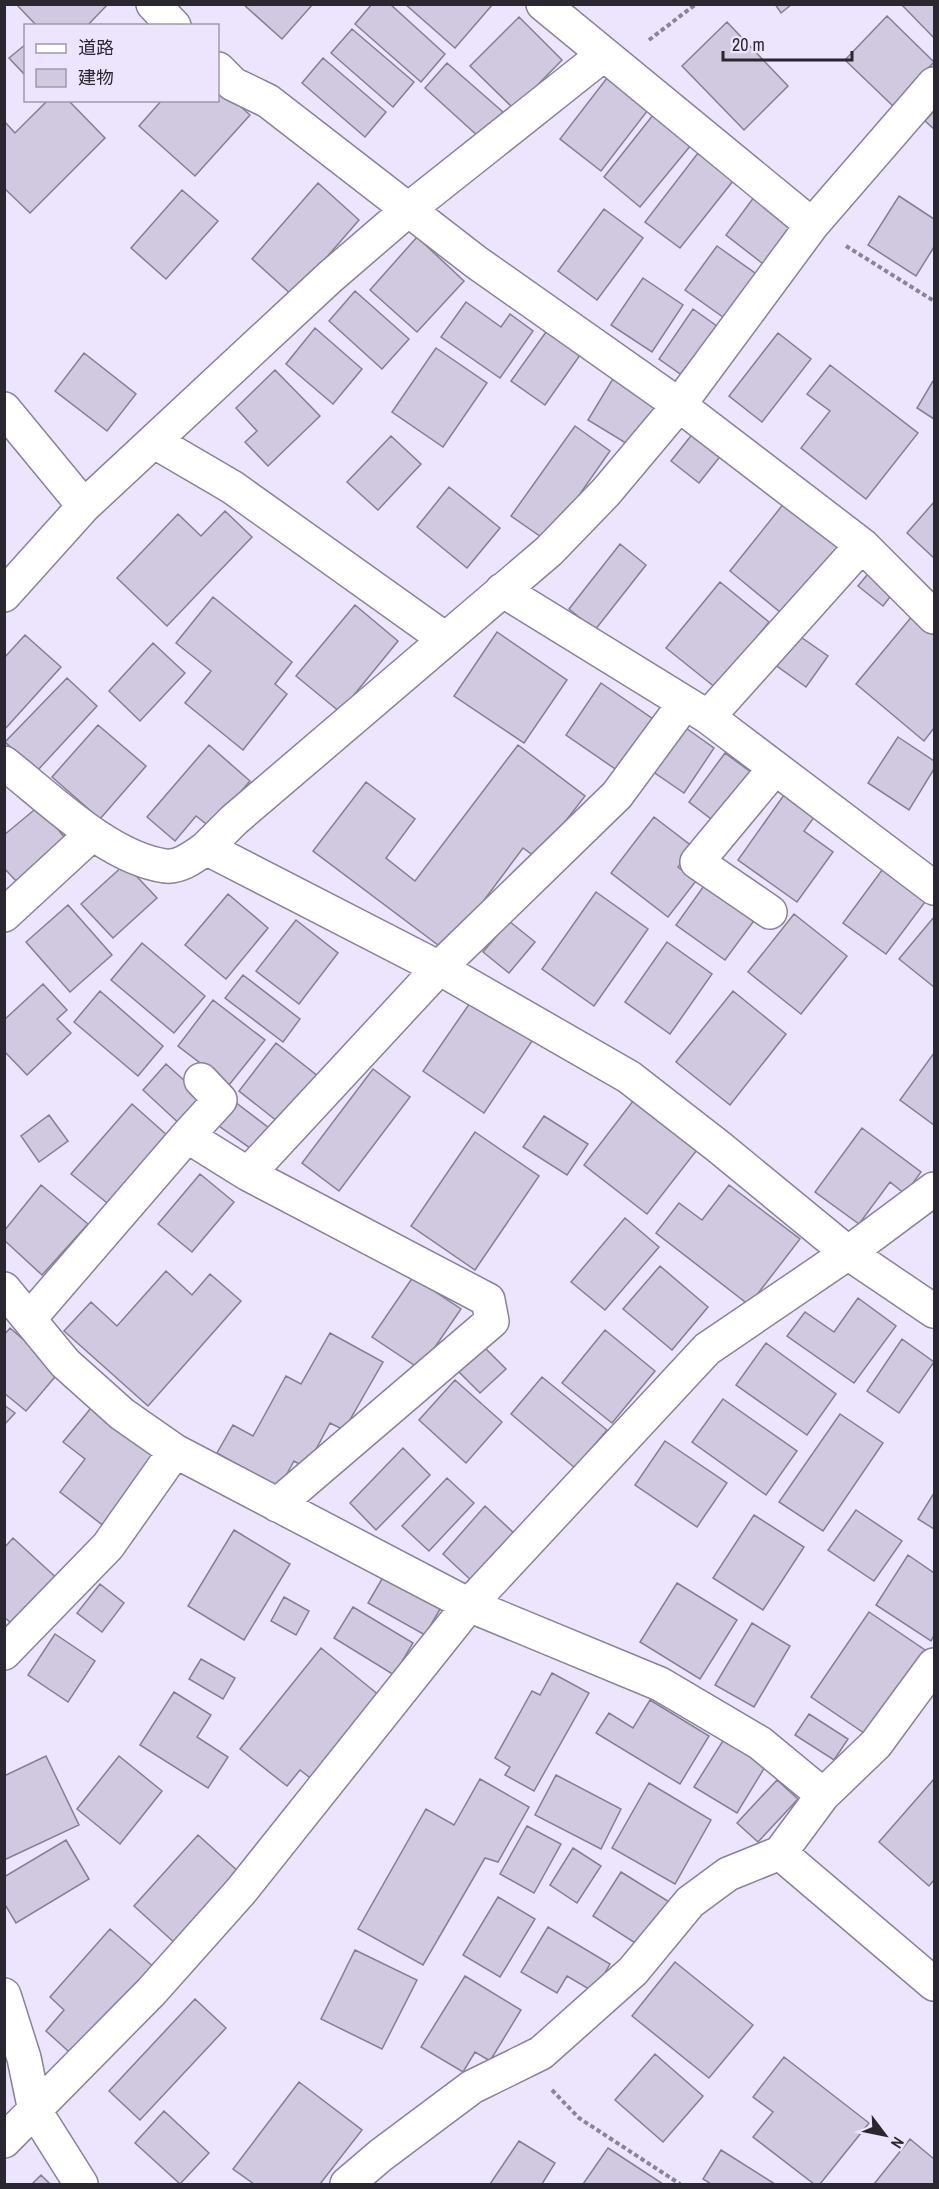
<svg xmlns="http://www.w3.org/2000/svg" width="939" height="2189" font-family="'Archivo Narrow','Noto Sans JP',sans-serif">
<rect width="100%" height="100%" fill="#ede5fd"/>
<!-- building -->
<path fill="#d0c9e0" stroke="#857e94" stroke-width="1.5" d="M16,4H108L87,26H37Z
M243,4H313L282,39Z
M372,4H390L445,54L421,82L355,24Z
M405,4H493L455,48Z
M775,4H792L781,13Z
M901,4H934V38Z
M887,16L934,62L893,106L845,60Z
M519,17L562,60L514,109L470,66Z
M727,22L788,86L744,130L682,66Z
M352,29L414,82L393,107L331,53Z
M26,44V76L9,58Z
M323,58L386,112L365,137L302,83Z
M447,63L503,112L480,138L425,88Z
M607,78L648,110L601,171L560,139Z
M218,86L250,115L195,176L139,126L162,100H218Z
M48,100H68L105,138L30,213L4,188V121L15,133Z
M934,111V129L925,121Z
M653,115L691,145L640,207L604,177Z
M698,153L733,181L680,248L645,222Z
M318,183L359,220L293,296L252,259Z
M182,190L218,221L166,279L131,248Z
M757,193L799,224L767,267L726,235Z
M899,196L934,219V247L916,276L868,245Z
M604,209L643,238L597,300L558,271Z
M417,237L464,281L417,332L370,290Z
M717,246L762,278L730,322L685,290Z
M643,278L683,305L652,352L611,325Z
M355,291L409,339L382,369L329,321Z
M466,302L501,327L510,314L533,331L500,378L441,337Z
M693,309L721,329L686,378L659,359Z
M551,325L585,348L545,405L511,381Z
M315,328L362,369L333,404L286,364Z
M778,333L811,359L762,422L729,396Z
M436,348L487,383L443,447L392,412Z
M84,353L136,394L107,431L55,391Z
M830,365L918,433L866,499L801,448L830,411L807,394Z
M275,370L320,416L268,466L245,442L257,431L236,408Z
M617,372L663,400L634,448L588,420Z
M933,381H934V419L917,408Z
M575,426L610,451L547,541L511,516Z
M698,427L726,449L699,483L671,461Z
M391,436L421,464L378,510L347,482Z
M449,487L500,528L467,568L417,527Z
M789,497L845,542L786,617L730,571Z
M934,502V558L907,533Z
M225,511L252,537L167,626L117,578L178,514L201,536Z
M620,544L646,565L595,630L569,609Z
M872,569L896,589L883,606L858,586Z
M720,582L769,622L716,688L666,648Z
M213,597L292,662L275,684L287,694L243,750L185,703L211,671L176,643Z
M355,605L398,641L340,712L296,676Z
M913,615L934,633V728L924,741L856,684Z
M497,632L567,680L524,743L454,696Z
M795,633L828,656L806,687L774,664Z
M25,635L61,667L4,730V658Z
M153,643L185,673L140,721L109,691Z
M67,678L97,706L37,771L5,742Z
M601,683L656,721L621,773L566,735Z
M98,725L146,766L100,819L52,777Z
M683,726L714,748L684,793L652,771Z
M898,737L934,761V769L909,810L868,783Z
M209,745L250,781L210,827L196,816L175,841L147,817Z
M518,745L585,796L537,858L523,848L446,951L313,851L366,782L415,819L386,858L415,881Z
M725,753L752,773L715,822L689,802Z
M784,795L815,816L804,831L833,852L797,902L738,860Z
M39,806L65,838L16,881L4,868V835Z
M654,817L693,847L678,867L696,881L668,917L611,873Z
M125,864L157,898L113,938L81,904Z
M885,866L928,898L886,954L843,923Z
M706,883L756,918L725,960L676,925Z
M596,892L648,929L594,1006L542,969Z
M228,894L268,928L226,979L185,945Z
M68,905L112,955L70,992L26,942Z
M794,914L847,956L801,1014L748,972Z
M934,917V987L899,959Z
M296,920L338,953L299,1004L256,971Z
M509,921L535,942L509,973L483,952Z
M667,942L712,974L670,1034L625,1002Z
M142,943L205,996L174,1033L111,980Z
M243,975L300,1019L283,1042L225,998Z
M43,984L67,1010L57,1019L71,1033L27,1075L4,1051V1020Z
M100,991L163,1046L138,1076L74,1022Z
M733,991L786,1034L730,1105L676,1062Z
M213,1000L265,1040L229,1085L178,1046Z
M472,1000L532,1041L484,1113L423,1071Z
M276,1043L319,1077L282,1125L239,1091Z
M934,1053V1125L900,1100Z
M166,1064L207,1101L183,1127L143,1090Z
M373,1069L410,1097L339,1191L302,1163Z
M633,1101L697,1150L647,1214L584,1165Z
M235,1102L273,1131L257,1153L219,1126Z
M132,1104L168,1136L111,1206L71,1174Z
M49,1115L68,1141L39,1162L21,1136Z
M544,1116L588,1144L567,1175L523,1147Z
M862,1128L921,1172L905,1194L890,1182L859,1224L815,1192Z
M475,1132L539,1176L475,1270L411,1226Z
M200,1174L234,1202L192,1252L158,1224Z
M41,1185L88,1224L42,1275L4,1240V1231Z
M729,1185L800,1239L749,1305L656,1233L679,1203L702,1220Z
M625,1218L659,1247L605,1310L571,1282Z
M660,1266L708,1307L672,1350L623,1309Z
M166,1271L192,1295L210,1274L241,1301L148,1406L64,1331L91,1302L117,1326Z
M413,1277L461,1309L420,1369L372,1337Z
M858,1298L896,1326L854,1383L787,1336L805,1312L834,1332Z
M10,1328L60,1371L26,1411L4,1393V1335Z
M605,1330L655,1371L612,1423L562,1383Z
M330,1333L383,1362L344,1430L330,1423L306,1468L294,1461L279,1488L217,1453L233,1425L253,1436L286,1376L301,1384Z
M902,1339L934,1362L899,1413L867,1391Z
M766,1343L836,1394L807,1435L736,1385Z
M484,1347L506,1369L480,1393L458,1371Z
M542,1377L607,1430L575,1468L511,1414Z
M455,1380L502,1422L466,1463L419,1420Z
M723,1399L797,1451L766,1495L692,1442Z
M4,1405L15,1413L4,1425Z
M91,1408L158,1460L105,1527L60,1492L85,1459L63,1442Z
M840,1414L883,1443L823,1531L779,1502Z
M665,1441L727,1483L697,1527L635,1485Z
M403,1448L430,1475L376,1530L350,1503Z
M447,1478L474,1503L429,1551L402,1526Z
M934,1493V1529L918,1519Z
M485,1506L516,1535L473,1582L443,1554Z
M856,1510L902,1541L874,1581L828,1550Z
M754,1515L804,1547L763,1610L713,1578Z
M234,1530L290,1564L244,1640L188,1606Z
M13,1538L61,1582L18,1629L4,1617V1548Z
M908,1555L934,1573V1635L931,1641L876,1605Z
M386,1572L443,1604L425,1635L368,1603Z
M677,1583L737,1620L700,1679L640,1642Z
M100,1584L124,1603L102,1632L77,1613Z
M284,1597L309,1611L296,1635L271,1621Z
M353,1607L413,1643L394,1675L334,1638Z
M869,1612L925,1650L867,1735L811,1697Z
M752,1623L790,1646L754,1707L715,1685Z
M55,1634L95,1661L68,1702L28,1675Z
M321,1648L385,1700L318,1784L300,1770L287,1786L240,1749Z
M201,1659L235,1678L223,1699L189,1679Z
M552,1673L589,1693L534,1791L505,1775L510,1767L495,1758L532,1691L540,1695Z
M174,1692L211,1715L197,1737L228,1757L208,1788L140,1745Z
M650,1700L709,1736L680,1784L596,1733L609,1713L633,1728Z
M809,1714L848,1739L834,1760L795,1735Z
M726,1736L768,1762L737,1813L694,1787Z
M46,1756L79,1825L4,1860V1776Z
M119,1756L162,1791L120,1844L77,1809Z
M556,1775L621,1809L601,1849L535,1815Z
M480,1779L529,1807L498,1862L485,1858L423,1965L358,1929L426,1809L454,1825Z
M934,1779V1880L929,1886L879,1842Z
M777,1780L798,1799L758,1842L737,1823Z
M649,1783L711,1820L675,1884L612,1848Z
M527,1826L561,1844L534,1893L500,1874Z
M198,1835L240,1873L177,1945L134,1906Z
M66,1840L89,1879L16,1923L4,1903V1877Z
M573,1848L601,1866L577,1903L550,1885Z
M621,1872L671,1903L643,1948L593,1916Z
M498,1897L535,1919L500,1977L463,1955Z
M548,1927L610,1964L594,1992L567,1976L557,1993L521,1972Z
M110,1929L156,1969L77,2059L46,2031L64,2010L50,1997Z
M355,1950L417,1980L382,2049L321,2019Z
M675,1962L753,2025L709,2078L632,2016Z
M465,1976L521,2010L490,2061L475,2052L463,2072L421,2047Z
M195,1999L226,2028L140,2120L109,2091Z
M655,2054L703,2096L663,2142L615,2100Z
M784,2057L869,2123L820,2184H814L753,2137L773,2112L753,2097Z
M299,2082L362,2130L320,2184H254L233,2169Z
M164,2111L209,2153L180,2184L135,2143Z
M910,2139L934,2159V2184H874Z
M519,2141L555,2163L542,2184H490Z
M608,2148L663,2184H583Z
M721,2150L775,2184H711L703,2179Z
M41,2175L50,2184H32Z"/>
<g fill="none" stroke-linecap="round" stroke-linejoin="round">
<!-- street casing -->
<g stroke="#898298" stroke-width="36">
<path id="street" d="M153,4L174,26
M543,4L812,225L934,84
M218,69L233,84L268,101L476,262L679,405L862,545L934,617
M4,409L84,506
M155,442L232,487L445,639
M502,590L708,717L934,888
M4,595L84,506L330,277L409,209L603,55
M708,717L862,545
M4,763C49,798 108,858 165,866C180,868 195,856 206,848L439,968L629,1077L719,1147L848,1253L934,1311
M206,848L234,820L549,551L606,492L679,405L812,225
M770,912L697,862L775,768
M4,915L92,834
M187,1136L220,1100L201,1080
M248,1174L439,968L617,795L684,704
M4,1289L65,1363L122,1414L175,1451L469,1605L660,1684L760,1743L823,1795
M30,1318L187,1136L248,1174L488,1300L492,1321L277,1505
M4,1653L108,1546L175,1451
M934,1665L876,1744L823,1795L780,1853L934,1984
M4,1995L24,2058L35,2111L81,2184
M4,2141L151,1992L241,1891L469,1605L707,1349L848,1253L934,1189
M347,2184L381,2155L472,2087L541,2053L633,1971L690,1902L728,1874L780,1853"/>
</g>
<!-- path -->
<path stroke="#8a8595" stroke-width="4" stroke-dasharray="4.5 3" stroke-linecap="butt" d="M649,40L696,4
M846,246L934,301
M552,2090L579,2118L680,2184"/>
<!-- street -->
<use href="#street" stroke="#fff" stroke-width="33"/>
</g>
<!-- border -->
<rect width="939" height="2189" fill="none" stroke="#2a2730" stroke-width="12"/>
<!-- legend -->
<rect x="24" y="24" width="195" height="78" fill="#ede5fd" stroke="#9f99ab" stroke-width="1.5"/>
<rect x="36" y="44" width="30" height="9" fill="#ffffff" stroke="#9f99ab" stroke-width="1.5"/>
<text x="78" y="54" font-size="18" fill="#2a2730">道路</text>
<rect x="36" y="69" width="30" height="18" fill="#d0c9e0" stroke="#9f99ab" stroke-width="1.5"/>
<text x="78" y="84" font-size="18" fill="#2a2730">建物</text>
<!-- north arrow -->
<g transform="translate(885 2135) rotate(122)" stroke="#ede5fd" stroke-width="4.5" paint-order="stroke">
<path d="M0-4.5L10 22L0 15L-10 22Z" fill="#2a2730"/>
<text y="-9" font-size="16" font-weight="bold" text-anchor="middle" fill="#2a2730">N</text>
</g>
<!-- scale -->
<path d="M723 51v9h129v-9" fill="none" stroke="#2a2730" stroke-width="3"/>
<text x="732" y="51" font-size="18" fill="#2a2730" stroke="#ede5fd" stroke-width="4.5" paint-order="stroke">20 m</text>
</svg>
